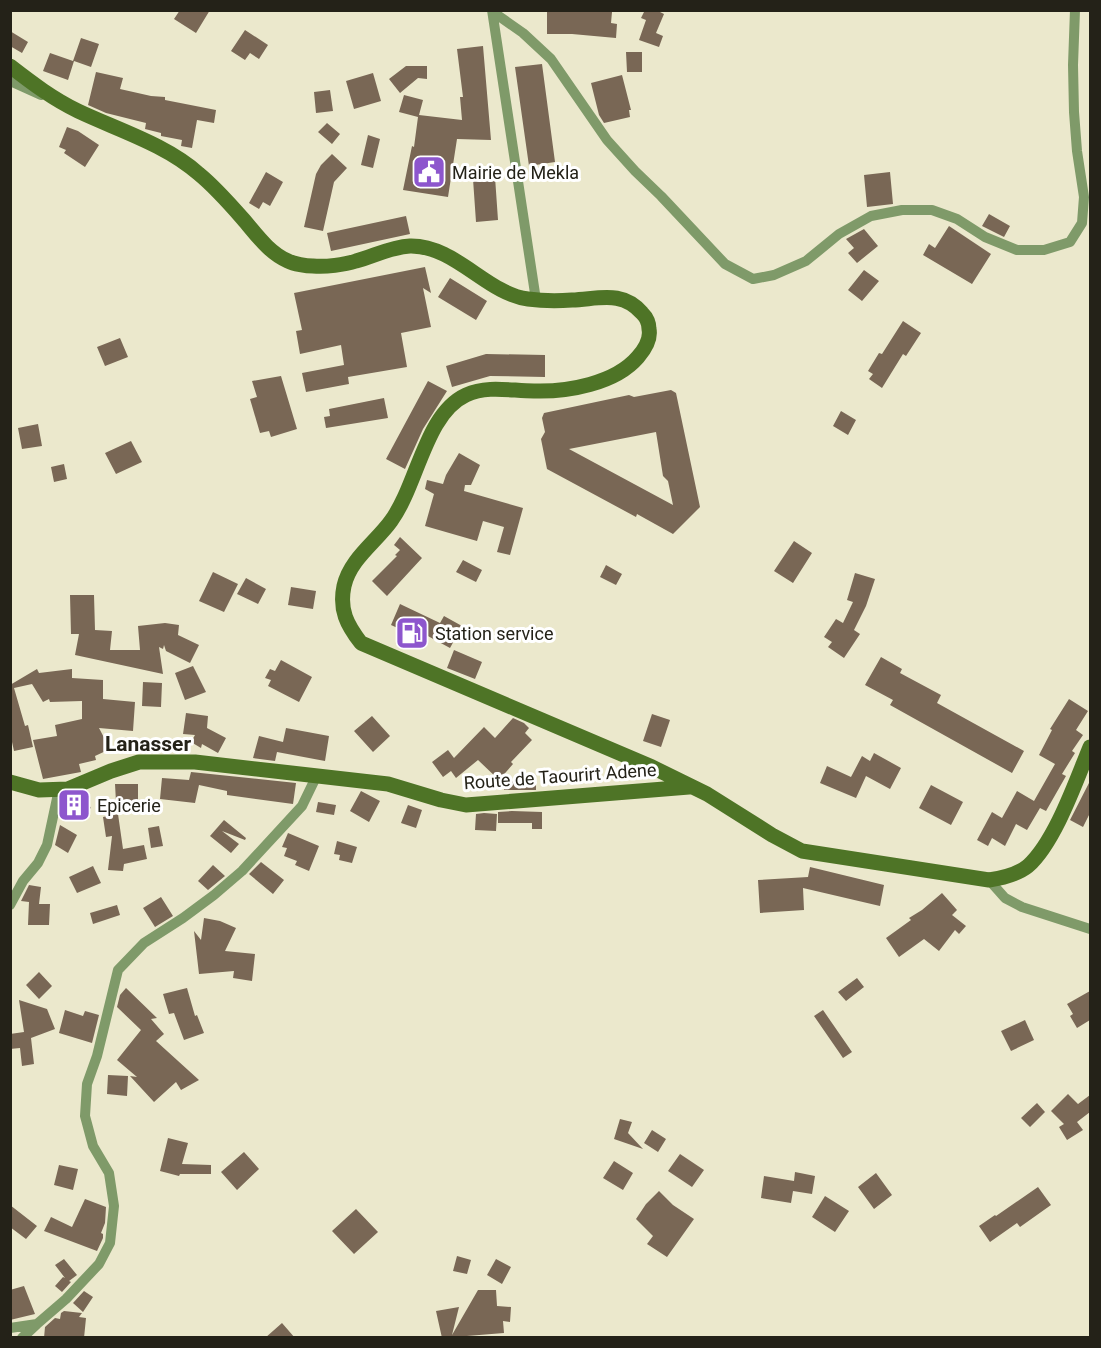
<svg xmlns="http://www.w3.org/2000/svg" width="1101" height="1348" font-family="Roboto,sans-serif">
<rect width="100%" height="100%" fill="#ebe8cc"/>
<!-- building -->
<path fill="#796755" fill-rule="evenodd" d="M180,10H210L196,33L174,19Z
M588,10L612,12L611,23L617,24L616,38L572,34H547V12Z
M645,10H656L664,14L656,33L663,36L659,47L639,40L646,20L641,18Z
M245,30L268,45L259,59L250,53L245,60L231,51Z
M10,31L28,42L22,53L10,46Z
M81,38L99,44L91,67L74,61L68,80L43,71L50,53L73,61Z
M483,46L491,140L457,139L448,197L403,190L412,146L414,147L418,117L399,112L404,95L423,100L419,115L462,120L460,97H463L457,49Z
M626,52H642V72H627Z
M542,64L555,162L529,166L515,67Z
M406,66H427V79L418,78L400,93L389,79Z
M96,72L123,78L120,89L151,96L165,97V100L216,110L214,123L197,120L192,148L181,146L182,140L161,136V133L145,129L146,123L106,113L88,105Z
M373,73L381,101L354,109L346,81Z
M622,75L631,110H629L630,117L604,123L599,115L591,83Z
M330,90L333,111L316,113L314,92Z
M327,123L340,134L332,144L318,132Z
M67,127L78,131L99,145L85,167L64,153L66,150L59,147Z
M368,135L380,139L373,168L361,165Z
M332,154L347,168L334,182L323,231L304,227L316,174L321,165Z
M266,172L283,182L270,206L263,202L259,209L249,203Z
M890,172L893,204L867,207L864,175Z
M495,177L498,220L476,222L473,179Z
M989,214L1010,226L1004,237L982,226Z
M406,216L410,234L331,251L327,233Z
M949,226L991,254L972,284L923,255L929,244L935,248Z
M864,229L878,246L857,263L848,253L854,248L846,239Z
M425,267L431,293L423,288L431,327L401,333L407,367L348,377L349,384L306,392L302,373L344,365L341,345L300,354L296,331L302,330L294,293Z
M864,270L879,281L862,301L848,290Z
M450,278L487,301L476,320L438,297Z
M903,321L921,333L906,356L903,354L882,388L869,379L873,374L868,371L879,353L882,354Z
M120,338L128,357L105,366L97,347Z
M486,354L545,355V377L490,376L452,387L446,366Z
M281,376L297,429L271,437L269,431L260,433L250,399L257,397L252,381Z
M428,381L447,391L423,429L405,469L386,459Z
M671,390L676,393L700,507L673,534L637,514L636,517L547,469L541,439L545,432L542,418L544,413L629,395L634,397ZM656,432L663,476L668,481L673,505L569,449Z
M384,398L388,418L326,428L324,417L330,416L329,409Z
M841,411L856,420L848,435L833,426Z
M38,424L42,446L22,449L18,428Z
M131,441L142,462L116,474L105,453Z
M459,453L480,465L471,485H465L464,491L523,508L510,555L497,552L504,527L483,521L477,541L425,526L434,494L425,489L427,480L443,484L446,475Z
M64,464L67,479L54,482L51,467Z
M400,537L422,558L387,596L372,581L397,556L395,555L400,550L394,545Z
M794,541L812,553L793,583L774,571Z
M463,560L482,570L476,582L456,572Z
M606,565L622,574L616,585L600,577Z
M213,572L238,584L224,612L199,601Z
M855,573L875,579L866,606L854,630L860,634L844,658L828,647L832,642L824,637L836,619L843,623L853,602L847,600Z
M246,578L266,589L258,604L237,594Z
M291,587L316,591L313,609L288,605Z
M70,595H94L95,630L112,631L110,650H140L138,626L165,623L179,625L178,635L199,645L190,663L166,651L164,645L163,649L159,647L163,674L75,655L79,634H71Z
M400,604L440,623L444,616L462,626L450,648L426,635L424,640L391,625Z
M454,650L482,662L475,679L447,668Z
M881,657L902,669L900,673L941,695L937,703L1024,751L1012,773L890,705L893,700L865,685Z
M281,660L312,677L299,702L268,686L271,680L265,678L270,669L275,671Z
M193,666L206,692L185,700L175,673Z
M37,669L39,673L72,669V678L103,680V699L135,702L133,731L99,728L110,749L95,756L96,760L79,764L81,772L43,779L33,740L57,736L55,725L82,719V701L50,702L49,699L43,702L32,684L14,688L25,726L28,725L33,747L14,751L10,733V685Z
M143,682L162,683L161,707L142,706Z
M1069,699L1088,711L1076,730L1083,735L1072,751L1075,753L1062,774L1066,776L1046,811L1040,808L1027,830L1016,824L1005,846L992,838L988,846L977,840L992,812L1002,818L1017,791L1034,801L1055,764L1039,755L1052,730L1050,729Z
M186,713L208,716L207,728L226,738L218,753L202,744L201,748L191,742L195,735L183,734Z
M652,714L670,720L661,747L643,741Z
M372,716L390,736L373,752L354,731Z
M513,718L524,723L529,728L525,733L532,740L511,762L513,764L499,780L478,760L456,778L451,771L443,777L432,762L448,750L454,758L484,727L495,738Z
M286,728L329,736L325,761L277,752L275,761L253,758L259,736L283,742Z
M874,753L901,768L890,789L866,776L856,798L820,783L827,766L851,777L862,756L870,761Z
M191,772L296,783L293,804L227,795V791L199,785L195,803L160,799L162,778L189,780Z
M504,781H536V790H504Z
M1090,781V813L1083,827L1070,820Z
M115,784H138V802H116Z
M931,785L963,802L951,825L919,808Z
M361,791L380,801L369,822L350,811Z
M82,794L91,808L68,821L62,810L65,799Z
M318,802L336,805L334,815L316,812Z
M408,805L422,810L416,828L401,823Z
M512,811L542,812V829H532V823H498V812Z
M484,813L497,814L496,831L475,830L476,814Z
M118,814L123,849L144,845L147,859L124,864L123,871L108,870L112,836L106,837L103,817Z
M224,820L246,838L245,840L222,831L239,844L231,853L210,836Z
M60,825L77,835L68,853L55,845Z
M159,826L163,846L151,848L148,828Z
M288,833L319,846L309,871L295,865L297,861L284,856L287,848L282,847Z
M337,841L357,847L352,863L339,860L340,855L334,854Z
M261,862L284,880L273,894L249,874Z
M213,865L225,876L208,890L198,881Z
M93,866L101,883L77,893L69,877Z
M810,867L884,885L880,906L803,888L804,910L760,913L758,880L808,877Z
M29,885L41,887L39,904H50L49,925H28L29,902L21,901Z
M942,893L957,910L952,915L966,926L959,934L955,930L939,951L924,939L899,957L886,938L911,920L909,918L922,910Z
M161,897L173,916L155,927L143,908Z
M117,905L120,915L93,924L90,913Z
M204,918L220,921L236,928L225,951L255,954L252,981L233,978L234,971L199,974L194,931L201,940Z
M39,972L52,986L39,999L26,985Z
M857,978L864,987L846,1001L838,992Z
M126,988L157,1018L151,1019L164,1034L156,1041L199,1080L181,1090L176,1082L154,1102L130,1076L137,1077L117,1060L141,1030L117,1007L120,995Z
M187,988L195,1016L197,1015L204,1033L184,1040L174,1013L169,1014L163,994Z
M1090,991V1020L1077,1028L1070,1016L1073,1014L1067,1004Z
M19,1000L47,1009L55,1029L31,1038L34,1064L22,1066L20,1048L10,1049V1034L24,1032Z
M65,1010L83,1016L85,1011L99,1015L92,1043L59,1033Z
M823,1010L852,1052L843,1058L814,1016Z
M1025,1020L1034,1040L1011,1051L1001,1031Z
M108,1075L128,1076L127,1096L107,1094Z
M1068,1094L1078,1104L1090,1095V1112L1077,1122L1083,1130L1067,1140L1059,1127L1064,1124L1051,1111Z
M1037,1103L1045,1112L1030,1127L1021,1118Z
M620,1119L632,1122L628,1133L643,1149L614,1139Z
M652,1130L666,1139L658,1152L644,1143Z
M168,1138L188,1143L182,1164L211,1165V1174H180L179,1176L160,1171Z
M244,1152L259,1169L237,1190L221,1172Z
M680,1154L704,1170L692,1187L668,1171Z
M614,1161L633,1173L623,1190L603,1178Z
M59,1165L78,1169L73,1190L54,1185Z
M795,1172L815,1176L812,1194L793,1191L791,1203L761,1198L764,1176L794,1181Z
M876,1173L892,1195L874,1209L858,1187Z
M1038,1187L1051,1205L1020,1227L1017,1223L990,1242L979,1226L995,1215L996,1216Z
M659,1191L673,1205L694,1219L667,1257L647,1244L653,1236L636,1219L646,1204Z
M825,1196L849,1211L835,1232L812,1217Z
M85,1199L106,1207L105,1223L101,1233L103,1234V1238L97,1251L44,1231L51,1217L72,1227Z
M10,1205L37,1226L26,1239L10,1227Z
M356,1209L378,1232L354,1254L332,1231Z
M457,1256L471,1260L467,1274L453,1271Z
M64,1259L77,1275L69,1281L71,1282L62,1292L55,1286L63,1277L65,1278L55,1265Z
M496,1259L511,1267L502,1284L487,1275Z
M24,1286L35,1314L10,1320V1290Z
M478,1290H496L497,1306L511,1307L510,1322L503,1321L504,1333L442,1338L436,1311L459,1307L452,1335Z
M84,1291L93,1297L83,1312L73,1303Z
M64,1311L82,1313L79,1317L86,1318L84,1338H44L45,1327L55,1318L60,1319L61,1313Z
M282,1323L295,1338H265Z"/>
<g fill="none" stroke-linecap="round" stroke-linejoin="round">
<!-- street -->
<path stroke="#7f9a69" stroke-width="10" d="M492,10L536,300
M493,12L523,33L551,59L607,140L635,171L661,196L725,264L753,279L774,275L806,261L839,234L871,216L902,210H932L957,219L985,237L1017,250H1044L1070,242L1082,223L1084,197L1077,151L1074,112L1073,65L1075,10
M10,81L41,95
M989,880L1005,898L1022,907L1090,929
M10,905L23,881L38,863L47,845L59,789
M10,1328L37,1324L66,1299L99,1264L110,1243L114,1206L109,1173L93,1146L85,1116L87,1084L97,1056L118,970L144,943L183,918L214,895L242,871L302,806L317,775
M22,1338L37,1324"/>
<!-- secondary -->
<path stroke="#4e7426" stroke-width="15" d="M10,66C32,83 53,99 78,111C118,130 165,144 199,174C215,187 229,203 243,219C256,234 269,253 288,261C294,264 306,266 313,266C326,267 344,265 356,261C374,256 391,247 410,246C455,245 487,294 528,299C543,301 558,301 572,300C599,299 622,290 642,313C646,317 649,323 649,329C651,339 644,350 638,357C615,384 567,392 534,391C511,391 488,385 466,395C425,414 418,484 391,521C376,542 350,559 344,586C339,610 347,625 361,643L652,767L707,794L772,835L802,851L989,880C1002,878 1017,875 1028,866C1055,842 1076,781 1090,747
M10,782L39,790L68,789L111,771L139,762H195L388,784L441,800L466,805L689,787"/>
</g>
<!-- icons -->
<defs>
<g id="civic-square" transform="scale(1.725)"><rect x="-9" y="-9" width="18" height="18" rx="4" fill="#8d56cd" stroke="#fff"/><path d="M-.6-6.5H3V-4.5H.6V-3L4-1V1h2V6H-6V1h2V-1L-.6-3ZM-1.2 2.5V6h2.4V2.5Z" fill="#fff"/></g>
<g id="fuel-square" transform="scale(1.725)"><rect x="-9" y="-9" width="18" height="18" rx="4" fill="#8d56cd" stroke="#fff"/><path d="M-5.5-6h7V0h2V4h1.3V-2.5L3-4.5l.8-.8L6-3V5H2.5V1h-1V6h-7ZM-4.2-4.7v3.2H.2V-4.7Z" fill="#fff"/></g>
<g id="building-square" transform="scale(1.725)"><rect x="-9" y="-9" width="18" height="18" rx="4" fill="#8d56cd" stroke="#fff"/><path d="M-4-6H4V6H1V3H-1V6H-4ZM-2.5-4.3h1.7v1.8h-1.7ZM.8-4.3h1.7v1.8H.8ZM-2.5-1h1.7V.8h-1.7ZM.8-1h1.7V.8H.8Z" fill="#fff"/></g>
</defs>
<g fill-rule="evenodd">
<use href="#civic-square" x="429" y="172"/>
<use href="#fuel-square" x="412" y="633"/>
<use href="#building-square" x="74" y="805"/>
</g>
<g text-anchor="middle" dominant-baseline="central" stroke-width="6" stroke-linejoin="round" paint-order="stroke">
<!-- poi labels -->
<g font-size="18" fill="#242218" stroke="#fff" text-anchor="start">
<text x="452" y="172">Mairie de Mekla</text>
<text x="435" y="633">Station service</text>
<text x="97" y="805">Epicerie</text>
</g>
<!-- street labels -->
<g font-size="18" fill="#242218" stroke="#fff">
<text transform="translate(560 776) rotate(-4)">Route de Taourirt Adene</text>
</g>
<!-- quarter labels -->
<g font-size="21" font-weight="bold" fill="#242218" stroke="#fff">
<text x="148" y="744">Lanasser</text>
</g>
</g>
<!-- border -->
<rect width="1101" height="1348" fill="none" stroke="#242218" stroke-width="24"/>
</svg>
